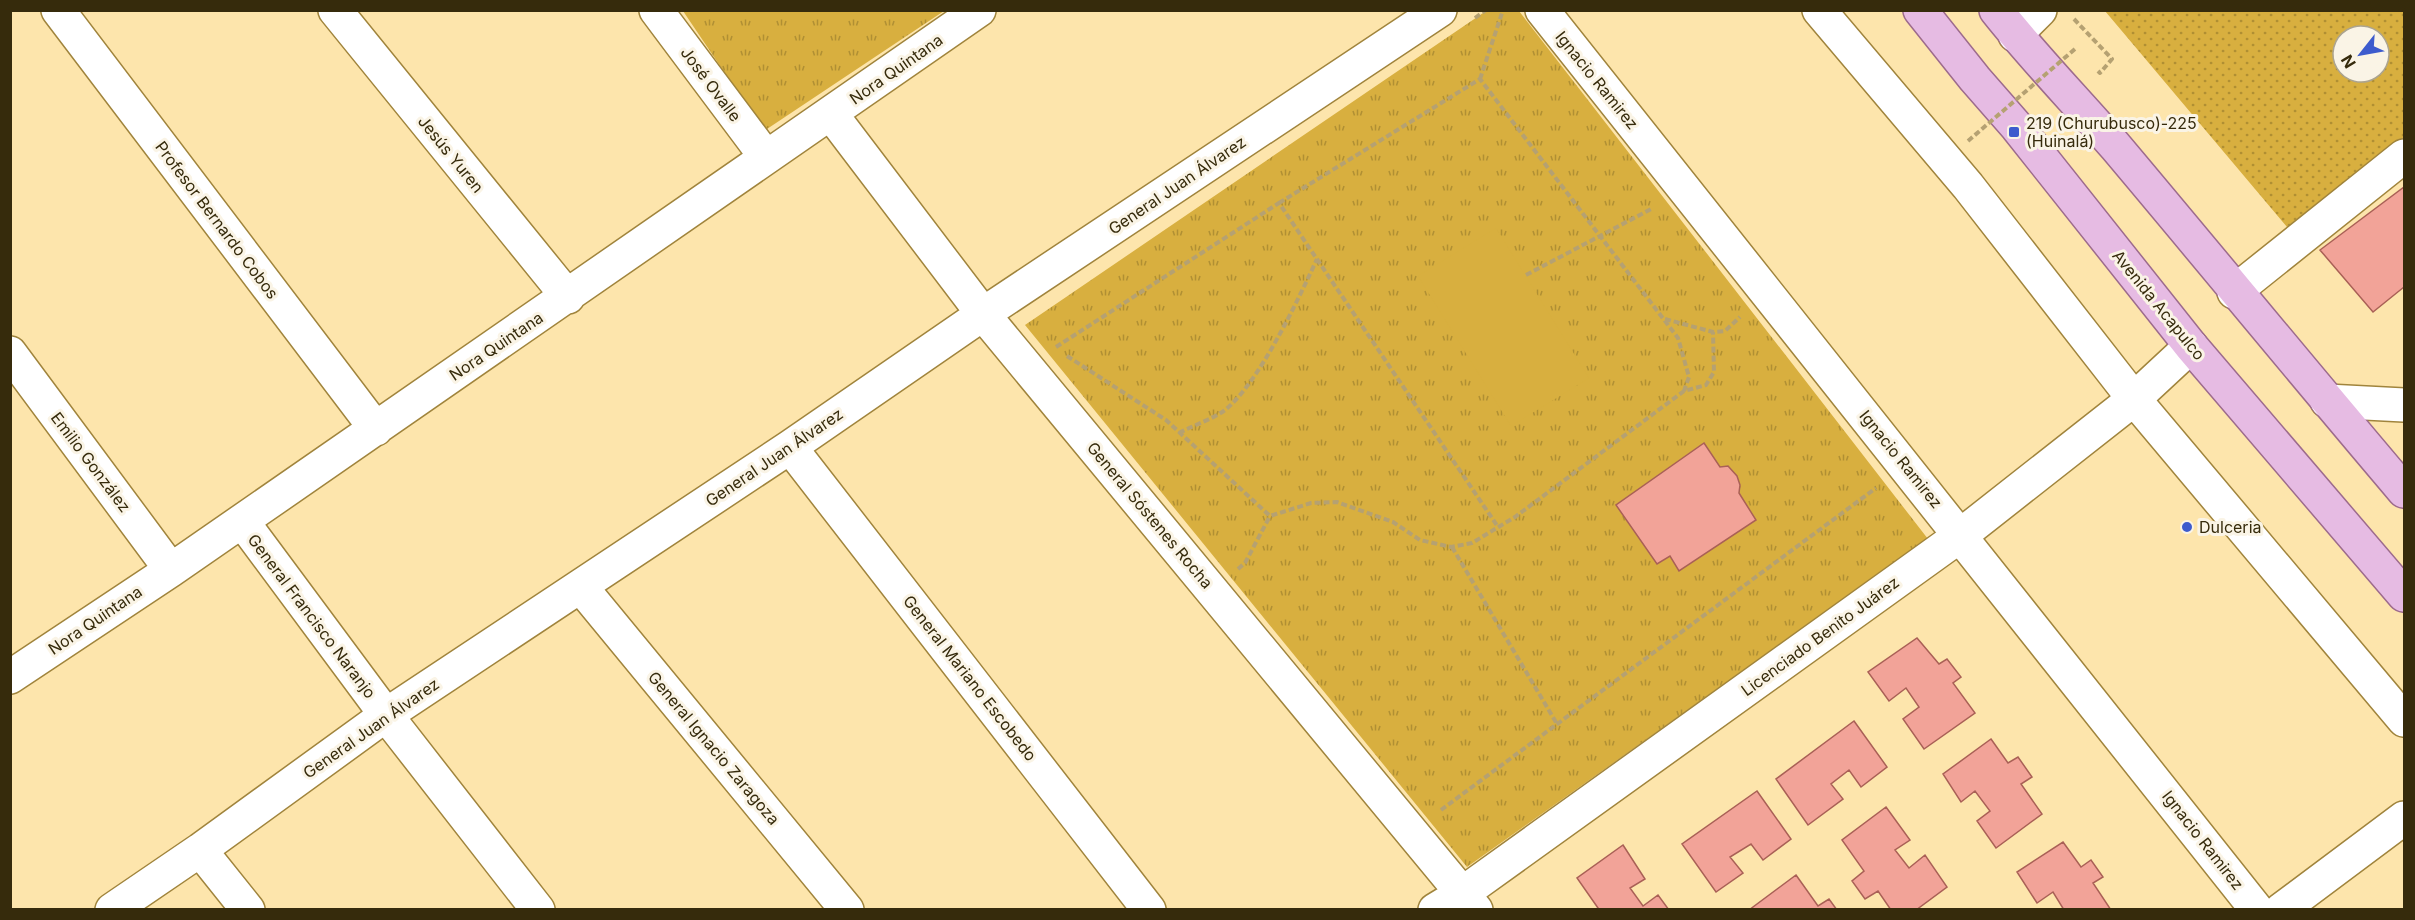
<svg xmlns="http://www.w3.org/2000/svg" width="2415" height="920" font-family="Inter,sans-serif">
<defs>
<pattern id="grass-dots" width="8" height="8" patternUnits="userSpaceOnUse" patternTransform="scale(1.5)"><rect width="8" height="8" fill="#d8af3f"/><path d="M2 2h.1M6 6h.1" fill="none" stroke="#b08f33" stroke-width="1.8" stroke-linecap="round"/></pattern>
<pattern id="park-tufts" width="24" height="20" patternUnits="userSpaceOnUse" patternTransform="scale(1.5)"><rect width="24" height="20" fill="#d8af3f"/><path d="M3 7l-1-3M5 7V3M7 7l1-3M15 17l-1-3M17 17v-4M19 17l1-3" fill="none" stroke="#b08f33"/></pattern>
</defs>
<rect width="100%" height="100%" fill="#fde5ac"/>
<!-- grass -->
<path fill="url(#grass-dots)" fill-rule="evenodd" d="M2105,11H2404V137L2287,227ZM2343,36H2379V72H2343Z"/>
<!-- park -->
<path fill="url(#park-tufts)" d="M683,11H944L764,131Z
M1486,11H1519L1928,539L1467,867L1025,325Z"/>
<!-- garden -->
<path fill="#d8af3f" d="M1496,228L1589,378L1511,426L1418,276Z"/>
<!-- building -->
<path fill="#f2a398" stroke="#a96056" stroke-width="1.5" d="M2404,187V287L2373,312L2320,250Z
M1704,443L1720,467L1728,466L1737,476L1740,485L1739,493L1756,520L1679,571L1670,556L1657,564L1616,505Z
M1917,638L1939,664L1947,659L1961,677L1953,683L1975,713L1924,749L1903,719L1919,707L1906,688L1889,701L1868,672Z
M1854,721L1887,767L1861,787L1849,770L1831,784L1843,799L1808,825L1776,779Z
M1991,739L2008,763L2018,757L2032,777L2021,784L2042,814L1996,848L1977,821L1990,811L1975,791L1961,802L1943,774Z
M1757,791L1791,839L1763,860L1751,844L1730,857L1743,873L1716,892L1682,844Z
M1886,807L1910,840L1895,850L1909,868L1925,855L1947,887L1916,910H1891L1878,891L1865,899L1852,881L1864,871L1842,840Z
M2063,842L2081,867L2091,860L2103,877L2093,883L2111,910H2064L2053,892L2037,903L2017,872Z
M1623,845L1645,879L1630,888L1643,906L1658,895L1669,910H1596L1598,908L1577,878Z
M1796,875L1818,906L1829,899L1837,910H1749Z"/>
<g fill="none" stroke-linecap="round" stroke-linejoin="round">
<!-- minor casing -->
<g stroke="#a0843c" stroke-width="36">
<path id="minor" d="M58,10L376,429
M335,10L568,297
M656,10L766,157
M1542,10L2257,910
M1819,10L1968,186L2134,399L2404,720
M2015,35L2040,10
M831,114L983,314L1476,910
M2234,292L2404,156
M10,353L171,570
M2327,401L2404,405
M790,447L1149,910
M242,521L386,715L538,910
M581,587L847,910
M10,677L171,570L979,10
M200,850L248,910
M112,910L200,850L386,715L790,447L983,314L1440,10
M1435,910L1463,893L1961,535L2134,399L2191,346
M2281,910L2404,818"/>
</g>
<!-- major casing -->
<g stroke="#9d6b8c" stroke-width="36">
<path id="major" d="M1920,10L1975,79L2017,127L2191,346L2404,595
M1996,10C2034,58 2076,101 2116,147C2212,261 2307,377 2404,491"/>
</g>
<!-- path -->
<path stroke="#b5a172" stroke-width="4" stroke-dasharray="6 3" stroke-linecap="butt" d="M1475,18L1486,10
M2074,19L2112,59L2100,73L2098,71
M1480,79L1503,10
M1279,203L1480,79L1678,338L1689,377L1684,391
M1526,275L1653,208
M1665,319L1713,332L1725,331L1740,317
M1056,347L1279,203L1498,527
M1067,356L1166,420L1270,516L1311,503L1337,502L1393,522L1420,540L1451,547L1472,543L1515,517L1684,391L1706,385L1714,372L1713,332
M1179,433C1194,425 1213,419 1225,410C1259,383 1298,300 1317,259
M1452,547L1557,724
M1238,569L1245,563L1270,516
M1441,810L1876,488"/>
<!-- minor -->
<use href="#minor" stroke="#fff" stroke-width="33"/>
<!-- major -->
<use href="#major" stroke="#e6bbe3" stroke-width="33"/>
<!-- path-bridge -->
<path stroke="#b5a172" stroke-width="4" stroke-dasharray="6 3" stroke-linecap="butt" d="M1968,141L2075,49"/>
</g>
<!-- markers -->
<g fill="#3d5bcd" stroke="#faf4e6" stroke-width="2">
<rect x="2008" y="126" width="12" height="12" rx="3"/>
<circle cx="2187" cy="527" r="6"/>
</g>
<g text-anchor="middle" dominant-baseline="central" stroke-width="6" stroke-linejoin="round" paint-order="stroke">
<!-- street labels -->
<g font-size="16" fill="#362b0c" stroke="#faf4e6">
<text transform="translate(896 69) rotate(-35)">Nora Quintana</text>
<text transform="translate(1597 80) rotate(51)">Ignacio Ramirez</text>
<text transform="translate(711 84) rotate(53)">José Ovalle</text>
<text transform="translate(451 154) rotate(51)">Jesús Yuren</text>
<text transform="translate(1177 185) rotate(-34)">General Juan Álvarez</text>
<text transform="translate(217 220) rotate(53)">Profesor Bernardo Cobos</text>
<text transform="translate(2159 305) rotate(51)">Avenida Acapulco</text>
<text transform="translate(496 346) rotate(-34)">Nora Quintana</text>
<text transform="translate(774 457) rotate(-34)">General Juan Álvarez</text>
<text transform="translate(1901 459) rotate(51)">Ignacio Ramirez</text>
<text transform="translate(91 462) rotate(53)">Emilio González</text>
<text transform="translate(1150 515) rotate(50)">General Sóstenes Rocha</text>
<text transform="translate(312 616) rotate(53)">General Francisco Naranjo</text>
<text transform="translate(95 620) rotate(-34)">Nora Quintana</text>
<text transform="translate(1820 636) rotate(-36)">Licenciado Benito Juárez</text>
<text transform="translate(970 678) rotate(52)">General Mariano Escobedo</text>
<text transform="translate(371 728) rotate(-35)">General Juan Álvarez</text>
<text transform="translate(714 748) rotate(50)">General Ignacio Zaragoza</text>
<text transform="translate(2203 840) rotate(52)">Ignacio Ramirez</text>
</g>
<!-- poi labels -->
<g font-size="16" fill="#362b0c" stroke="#faf4e6" text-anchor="start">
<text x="2026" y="123">219 (Churubusco)-225<tspan x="2026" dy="18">(Huinalá)</tspan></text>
<text x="2199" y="527">Dulceria</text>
</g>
</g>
<!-- border -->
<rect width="2415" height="920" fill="none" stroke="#362b0c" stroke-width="24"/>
<!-- north arrow -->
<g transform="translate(2361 54) rotate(239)"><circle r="28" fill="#faf4e6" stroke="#aca48f" stroke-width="1.5"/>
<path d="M0-4.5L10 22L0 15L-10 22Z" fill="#3d5bcd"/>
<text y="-9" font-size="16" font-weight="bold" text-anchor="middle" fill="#362b0c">N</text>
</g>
</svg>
